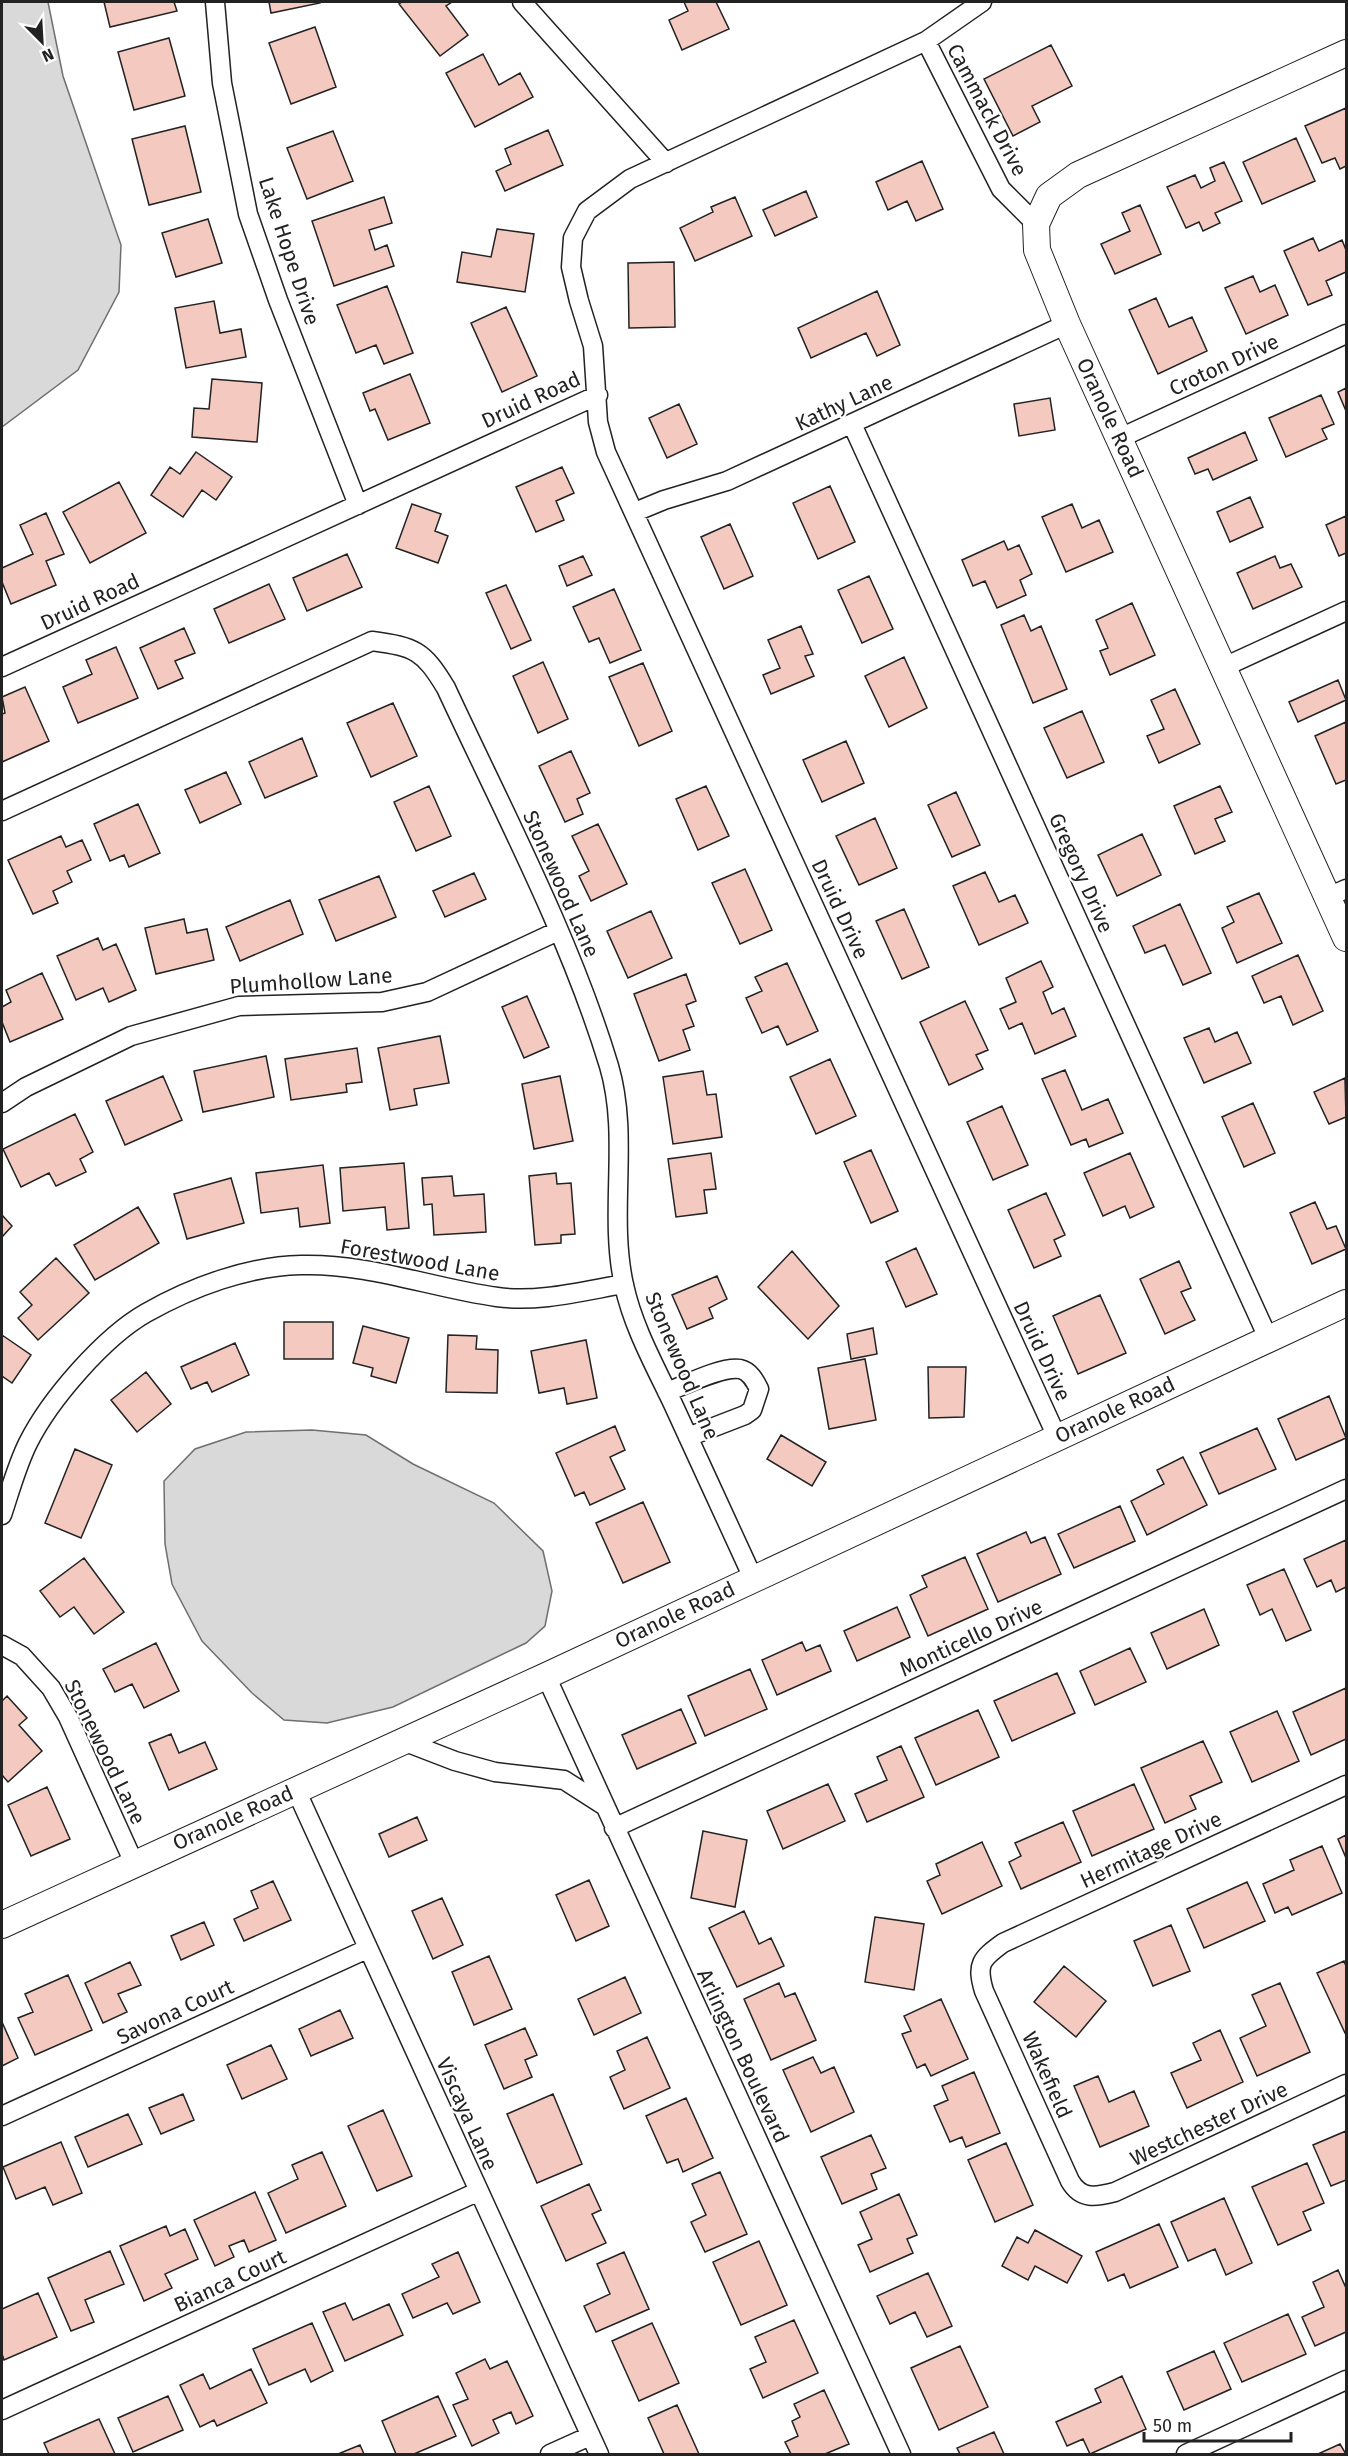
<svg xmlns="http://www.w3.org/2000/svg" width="1348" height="2456" font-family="'Fira Sans',sans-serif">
<rect width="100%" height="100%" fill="#fff"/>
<!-- water -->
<path fill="#d9d9d9" stroke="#6f6f6f" stroke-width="1.5" d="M2,2H48L63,76L121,245L119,292L78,370L2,427Z
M312,1430L366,1435L413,1464L494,1503L543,1551L552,1591L545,1626L526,1643L393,1707L327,1723L284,1720L252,1693L202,1641L172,1584L165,1544L164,1481L195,1449L246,1432Z"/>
<!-- building -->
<path fill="#f3c9c0" stroke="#222" stroke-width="1.5" d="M104,2H174L177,11L110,27Z
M269,2H320V3L271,13Z
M402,2H452L446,6L468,35L440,56L399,4Z
M684,2H716L729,29L682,50L669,20L688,11Z
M315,27L336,87L291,104L269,43Z
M169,38L185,96L134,110L118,52Z
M1051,45L1072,86L1032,106L1040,122L1013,136L984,79Z
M483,54L499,85L520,73L533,97L475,127L446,73Z
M1346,108V166L1340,169L1335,158L1322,163L1305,126Z
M185,126L201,192L149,205L132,139Z
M548,130L563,165L505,191L496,171L511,164L505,149Z
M333,131L353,181L307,199L287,148Z
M1296,138L1315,181L1262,204L1243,162Z
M922,161L943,209L916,221L907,201L888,210L876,182Z
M1224,162L1242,201L1215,213L1220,223L1203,231L1199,222L1186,228L1167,187L1195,175L1201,188L1215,181L1210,168Z
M806,191L817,217L775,236L763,210Z
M384,197L392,223L369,230L375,250L387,245L394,266L334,286L312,221Z
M735,197L752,236L695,261L680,228L713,212L711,207Z
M1140,205L1161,254L1115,274L1101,244L1130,231L1122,213Z
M208,219L222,263L176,277L162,233Z
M497,229L534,234L525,292L457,282L462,252L491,257Z
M1313,238L1319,251L1342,240L1346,250V272L1326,281L1332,295L1308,305L1284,251Z
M674,262L675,327L629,328L628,263Z
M1253,276L1260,292L1275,285L1288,315L1246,334L1225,288Z
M387,286L413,353L384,364L376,345L356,353L337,305Z
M877,291L900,345L877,356L866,333L811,358L798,328Z
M1156,298L1169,327L1192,317L1207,351L1158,374L1129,310Z
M214,301L220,333L241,329L246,357L186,368L175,308Z
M506,307L537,376L502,392L471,323Z
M410,374L430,423L388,440L375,409L370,411L363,393Z
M212,379L262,383L257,442L192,437L194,408L209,409Z
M1346,388V411L1338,392Z
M1321,395L1334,424L1322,429L1327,439L1286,457L1269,418Z
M1050,398L1055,430L1019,436L1014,404Z
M679,404L697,444L667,458L649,418Z
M1245,432L1257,460L1213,480L1208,469L1195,474L1188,458Z
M196,452L232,477L216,500L202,490L183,517L151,495L170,467L180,474Z
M562,467L574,493L556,501L564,520L536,532L516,487Z
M119,482L146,533L90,563L63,512Z
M830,486L855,542L818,559L793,503Z
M1250,497L1263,527L1230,542L1217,512Z
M412,504L441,514L435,531L448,536L438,563L396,548Z
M1072,504L1082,528L1099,520L1113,552L1066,572L1042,517Z
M46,513L64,554L46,561L56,585L11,604L2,582V568L33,554L20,525Z
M1346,516V553L1339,556L1326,525Z
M730,524L753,576L724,589L701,537Z
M1004,541L1008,550L1019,545L1032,574L1020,580L1026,595L997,608L985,581L973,586L962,560Z
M347,554L362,587L307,611L293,578Z
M583,556L592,575L567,586L559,566Z
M1275,556L1280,568L1291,564L1302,587L1253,609L1237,573Z
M869,576L893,629L862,643L838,590Z
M269,584L285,619L229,643L214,609Z
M506,585L531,640L511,649L486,593Z
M614,589L641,650L610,663L599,638L589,642L573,607Z
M1132,603L1155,655L1110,675L1100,651L1108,648L1096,620Z
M1024,615L1031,631L1041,626L1067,689L1033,703L1001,625Z
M801,626L813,654L805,656L814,676L771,694L763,675L780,668L768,640Z
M184,628L195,653L175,661L183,678L158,689L140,648Z
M116,647L138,698L78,723L63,687L92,674L86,660Z
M904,657L927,708L889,727L865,676Z
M543,662L568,719L538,733L513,676Z
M643,663L672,731L639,746L609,677Z
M1338,680L1346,700L1298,722L1289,702Z
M25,687L49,741L2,762V714L5,713L2,697Z
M1175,689L1200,744L1159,763L1147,736L1164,729L1151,700Z
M393,703L417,756L371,777L347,723Z
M1082,711L1104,762L1067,778L1044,728Z
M1346,722V780L1336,784L1315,736Z
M302,738L317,776L265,798L249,762Z
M846,741L864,783L822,802L803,760Z
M571,751L590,793L577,799L583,814L565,822L539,766Z
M226,772L241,804L200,823L185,790Z
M429,786L451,836L416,851L394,802Z
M706,786L729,836L698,850L676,799Z
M1220,786L1232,812L1215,819L1225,841L1195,854L1174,806Z
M956,792L980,845L952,857L928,805Z
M138,804L160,853L129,867L124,855L110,861L94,824Z
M875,818L897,868L859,885L836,836Z
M598,824L627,884L591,901L579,876L589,871L572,836Z
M1142,834L1161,875L1117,896L1098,855Z
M61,836L66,847L82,840L91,860L67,871L72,882L53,891L58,903L33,914L8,860Z
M745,869L772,930L740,944L712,883Z
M985,872L999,902L1015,895L1028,923L979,945L953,886Z
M474,873L486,899L445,917L433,891Z
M379,876L396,917L336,941L319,900Z
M1259,893L1282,943L1237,963L1222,928L1234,922L1227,907Z
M290,900L303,934L240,961L226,927Z
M1180,904L1211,973L1183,985L1165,945L1145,953L1133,926Z
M904,909L929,967L902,979L876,921Z
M651,911L672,958L628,978L607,931Z
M184,919L187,933L207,929L214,960L156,974L145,928Z
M98,938L103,950L116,944L136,990L109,1002L103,988L76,1000L57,956Z
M1298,955L1323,1011L1293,1025L1281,996L1264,1003L1252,976Z
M1041,961L1053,987L1043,992L1052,1014L1064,1008L1076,1036L1035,1054L1022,1023L1009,1029L1000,1009L1016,1002L1006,978Z
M787,963L818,1031L787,1045L778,1026L762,1033L746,998L762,991L755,977Z
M42,973L63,1019L10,1042L2,1022V1007L11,1002L6,990Z
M686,974L696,1001L686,1005L694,1026L683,1030L690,1050L659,1061L634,994Z
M527,996L549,1047L524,1058L502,1007Z
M965,1001L988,1050L976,1055L983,1069L949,1085L920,1022Z
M1209,1028L1215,1042L1237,1032L1251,1063L1204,1083L1184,1038Z
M440,1036L449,1083L414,1089L417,1105L390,1110L378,1048Z
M357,1048L362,1082L346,1084L347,1092L291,1100L285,1059Z
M266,1056L274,1097L203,1112L194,1071Z
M830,1059L856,1116L816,1134L790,1077Z
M1065,1070L1082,1110L1108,1099L1123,1133L1089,1147L1086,1139L1071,1145L1042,1079Z
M703,1071L707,1095L716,1094L722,1137L673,1144L663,1077Z
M163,1076L182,1120L125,1145L106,1101Z
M560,1076L573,1141L534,1149L522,1084Z
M1345,1078L1346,1117L1329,1124L1314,1092Z
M1253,1103L1275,1153L1244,1167L1222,1117Z
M1002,1106L1028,1165L993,1180L967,1122Z
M75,1114L93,1152L80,1159L86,1172L56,1186L49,1173L21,1187L3,1149Z
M871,1150L898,1211L871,1223L844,1162Z
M711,1153L716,1189L704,1190L707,1213L676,1217L668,1159Z
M1130,1153L1154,1207L1130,1218L1125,1206L1103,1216L1084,1173Z
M404,1163L409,1228L387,1230L385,1207L343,1211L340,1168Z
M323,1165L330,1223L300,1227L298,1208L261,1213L256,1173Z
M556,1173L557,1184L571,1183L575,1234L561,1235V1243L535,1245L529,1176Z
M452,1176L454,1196L484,1194L486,1232L434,1235L432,1204L424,1205L422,1178Z
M231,1178L244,1223L187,1239L174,1194Z
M1046,1193L1065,1235L1054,1240L1061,1256L1034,1268L1008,1210Z
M1315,1202L1327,1229L1336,1226L1346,1249L1312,1264L1290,1213Z
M138,1207L159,1243L95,1280L74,1245Z
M2,1215L12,1226L2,1237Z
M916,1248L937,1294L906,1307L886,1262Z
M792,1251L839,1306L808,1339L758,1287Z
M56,1258L89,1293L38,1340L18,1318L32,1305L20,1292Z
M1179,1261L1191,1288L1181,1292L1195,1320L1165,1334L1140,1279Z
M717,1276L727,1299L709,1308L713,1318L687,1329L672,1295Z
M1100,1295L1126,1353L1078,1374L1053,1316Z
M284,1322H333V1359H284Z
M363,1326L409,1338L396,1383L371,1376L373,1368L353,1363Z
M873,1328L877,1354L851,1359L847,1334Z
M2,1335L31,1355L12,1383L2,1376Z
M448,1335L477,1336L476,1349L498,1350L497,1393L446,1392Z
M586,1340L597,1398L567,1404L564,1388L539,1393L531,1351Z
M235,1343L249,1375L212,1392L207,1382L191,1389L181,1367Z
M865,1359L876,1420L829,1429L818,1368Z
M928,1367H966L964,1417L929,1418Z
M146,1372L171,1404L137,1432L111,1400Z
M1329,1396L1346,1438L1296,1460L1278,1419Z
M615,1426L625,1450L610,1457L625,1489L590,1505L584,1492L575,1496L556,1453Z
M1257,1428L1276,1469L1219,1494L1200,1453Z
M781,1435L826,1462L812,1486L767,1459Z
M75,1449L112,1465L81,1538L45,1523Z
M1183,1457L1207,1505L1147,1535L1131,1501L1164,1484L1157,1470Z
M643,1502L670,1562L623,1583L596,1523Z
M1120,1506L1135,1541L1074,1568L1058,1534Z
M1026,1532L1031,1543L1045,1537L1061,1574L998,1602L977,1554Z
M1346,1540V1587L1336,1592L1331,1580L1317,1587L1304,1559Z
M965,1557L988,1609L928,1636L910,1595L927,1587L922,1576Z
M84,1558L124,1612L94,1634L74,1607L60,1617L40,1591Z
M1284,1569L1311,1630L1286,1641L1272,1609L1260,1615L1247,1585Z
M897,1607L910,1637L857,1661L844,1631Z
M1204,1609L1219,1645L1167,1669L1151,1633Z
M802,1642L806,1651L820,1645L831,1671L777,1695L762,1660Z
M156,1643L179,1691L144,1708L132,1684L115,1692L103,1669Z
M1130,1648L1146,1682L1095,1705L1080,1671Z
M750,1669L767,1709L705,1736L688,1696Z
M1057,1673L1075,1713L1012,1741L994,1701Z
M1346,1688V1739L1311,1755L1293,1712Z
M7,1696L27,1718L19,1725L42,1751L8,1782L2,1775V1701Z
M681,1709L696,1743L637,1769L622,1735Z
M978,1710L999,1757L936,1785L915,1738Z
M1277,1711L1299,1761L1252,1782L1230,1732Z
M171,1734L179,1753L205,1742L217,1769L169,1790L149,1743Z
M1203,1741L1222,1782L1190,1796L1196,1809L1165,1823L1141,1768Z
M901,1746L924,1797L867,1822L855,1794L887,1780L877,1757Z
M828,1784L845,1821L783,1849L767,1811Z
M1134,1784L1154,1829L1092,1856L1073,1811Z
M47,1787L70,1839L31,1856L8,1805Z
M417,1817L427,1840L389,1857L379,1834Z
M1063,1822L1081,1862L1021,1889L1009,1862L1021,1856L1015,1843Z
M703,1831L747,1840L735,1907L691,1898Z
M1346,1835V1858L1338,1839Z
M982,1842L1002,1886L942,1914L927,1881L940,1875L936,1864Z
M1322,1846L1342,1893L1292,1915L1288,1907L1275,1913L1263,1884L1294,1870L1290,1860Z
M589,1880L609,1926L576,1941L556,1895Z
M273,1881L291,1920L244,1941L234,1919L258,1908L251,1891Z
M1247,1882L1265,1921L1204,1948L1187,1909Z
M442,1898L463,1945L433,1959L412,1911Z
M744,1911L759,1944L771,1938L784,1966L737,1987L709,1928Z
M875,1917L924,1924L914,1990L865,1982Z
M204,1922L214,1945L181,1960L171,1936Z
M1171,1925L1190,1971L1153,1986L1134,1941Z
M489,1956L512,2009L474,2025L452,1972Z
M1344,1961L1346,1966V2032L1345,2033L1317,1973Z
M130,1962L141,1985L118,1994L127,2012L103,2023L85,1983Z
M1064,1966L1106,2001L1076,2037L1034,2002Z
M68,1975L92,2030L35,2055L18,2018L33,2012L25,1994Z
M625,1977L641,2013L594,2035L578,1999Z
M779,1983L785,1997L795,1993L816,2040L771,2060L744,1999Z
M1280,1983L1310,2052L1257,2076L1240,2038L1266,2026L1252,1995Z
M941,1999L968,2059L931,2076L925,2064L917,2068L902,2034L911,2031L904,2016Z
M340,2010L353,2038L311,2056L299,2029Z
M2,2022L18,2058L2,2066Z
M525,2028L537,2055L525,2060L532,2077L504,2089L485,2045Z
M1220,2030L1243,2082L1187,2108L1171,2073L1201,2060L1193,2043Z
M647,2037L670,2088L624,2109L610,2077L625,2070L617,2051Z
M271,2045L287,2079L242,2099L227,2065Z
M813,2057L821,2073L834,2067L854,2112L811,2132L783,2070Z
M974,2072L1000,2133L966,2147L962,2137L950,2142L934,2106L948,2100L942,2086Z
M1098,2076L1109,2102L1134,2091L1149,2126L1100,2147L1074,2086Z
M183,2094L194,2120L161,2134L149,2108Z
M553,2094L582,2164L537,2183L507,2114Z
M686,2098L713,2158L683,2172L678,2159L667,2163L646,2116Z
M383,2110L412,2176L377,2191L348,2126Z
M128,2114L142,2144L88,2167L75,2137Z
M1346,2131V2180L1331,2186L1313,2145Z
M871,2135L886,2168L871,2174L877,2189L842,2204L821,2157Z
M61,2142L82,2193L53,2205L45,2187L16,2199L3,2167Z
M1006,2143L1033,2205L995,2222L968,2160Z
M322,2152L346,2206L286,2233L268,2193L298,2179L292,2165Z
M1307,2163L1324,2203L1303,2212L1311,2230L1278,2245L1252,2187Z
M720,2172L747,2234L705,2252L691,2222L706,2215L692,2184Z
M589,2184L601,2210L592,2214L606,2243L566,2261L541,2206Z
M255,2192L276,2240L249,2252L244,2240L229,2246L234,2257L215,2266L194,2220Z
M899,2194L917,2235L907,2239L913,2253L870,2272L858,2245L872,2239L860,2212Z
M1224,2198L1252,2263L1226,2275L1215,2249L1188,2261L1171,2222Z
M1159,2224L1178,2267L1130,2288L1124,2274L1108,2281L1096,2252Z
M166,2226L170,2236L185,2229L198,2259L165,2274L172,2288L144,2301L120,2246Z
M1035,2230L1082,2256L1067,2283L1035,2266L1028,2280L1002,2266L1017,2237L1028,2243Z
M759,2241L787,2305L741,2325L713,2262Z
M110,2251L124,2284L85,2300L94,2322L71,2331L48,2278Z
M458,2252L480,2302L453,2314L447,2303L413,2318L402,2294L439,2277L432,2264Z
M624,2252L649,2309L596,2332L584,2306L610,2294L597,2264Z
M1338,2270L1346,2288V2332L1315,2346L1302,2317L1324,2307L1313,2282Z
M928,2273L952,2326L927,2337L915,2312L890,2324L877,2296Z
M38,2293L57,2337L4,2360L2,2354V2309Z
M345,2303L353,2320L389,2304L403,2335L345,2361L323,2312Z
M1288,2314L1306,2354L1242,2382L1224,2343Z
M794,2320L818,2373L763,2398L750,2369L766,2362L755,2337Z
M312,2323L333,2371L311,2382L305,2369L269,2385L253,2349Z
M652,2323L679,2383L639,2401L612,2341Z
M960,2346L988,2407L939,2430L911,2368Z
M1214,2351L1231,2389L1184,2410L1167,2372Z
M485,2359L490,2369L507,2361L533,2416L516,2424L511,2412L493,2420L499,2433L472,2446L453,2405L468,2399L456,2373Z
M251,2369L267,2403L217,2426L214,2420L200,2427L180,2385L203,2374L210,2389Z
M1122,2376L1146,2429L1090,2454L1083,2439L1067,2446L1056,2422L1101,2402L1095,2389Z
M824,2390L849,2444L825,2454H791L785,2442L798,2436L792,2421L800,2417L794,2404Z
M168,2396L183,2430L133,2452L118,2418Z
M438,2396L456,2436L414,2454H396L382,2421Z
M677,2405L699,2454H664L648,2418Z
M99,2419L115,2454H49L44,2443Z
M994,2432L1004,2454H960L957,2448Z
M1340,2444L1346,2454H1318Z
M360,2445L364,2454H338Z"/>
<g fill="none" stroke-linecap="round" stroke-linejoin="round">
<!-- street casing -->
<g stroke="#222" stroke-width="21">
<path id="street" d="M215,2L222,83L248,214L278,300L358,505
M522,2L666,163
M982,2L926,41L630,179L587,211L573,238L571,267L579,301L593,346L598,422L606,452L1057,1437
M926,41L1001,189L1036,224
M852,424L1269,1340
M1120,438L1346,334
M635,512L664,500L727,481L1067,324
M2,667L598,395
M1224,667L1346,611
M2,811L372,641C415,647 423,650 446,688C503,811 570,937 609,1066C630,1137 608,1213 624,1285C633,1327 655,1366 673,1404C700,1462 726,1520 753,1578
M1328,897L1346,889
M2,1103L26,1087L131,1036L239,1006L382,1002L427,992L558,931
M667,1392C685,1385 722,1366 740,1369C750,1371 755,1381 759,1389L752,1410L745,1415L688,1437
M2,1515C10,1491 17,1465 28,1443C50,1399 104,1337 146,1313C192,1287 248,1266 301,1265C368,1263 432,1288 497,1297C538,1303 583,1291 624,1284
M2,1645L22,1656L51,1688L68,1717L134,1863
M546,1676L901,2454
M403,1741L455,1761L495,1772L564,1780L603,1805
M1346,1785L1003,1943C981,1959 976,1964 984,1991L1070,2181C1081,2200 1096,2197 1115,2192L1346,2084
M296,1790L599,2454
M614,1828L1346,1489
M2,2116L367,1949
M2,2410L477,2192
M550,2454L590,2436
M1186,2454L1346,2380"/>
</g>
<!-- secondary casing -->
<g stroke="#222" stroke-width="28">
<path id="secondary" d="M1346,53L1078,175L1049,196L1036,224L1037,250L1067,324L1346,938
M2,1925L546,1676L1346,1303"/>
</g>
<!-- street -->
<use href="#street" stroke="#fff" stroke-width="18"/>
<!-- secondary -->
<use href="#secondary" stroke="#fff" stroke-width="26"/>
</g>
<g text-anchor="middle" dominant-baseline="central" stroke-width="4.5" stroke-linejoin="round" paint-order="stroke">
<!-- street labels -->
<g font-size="21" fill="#222" stroke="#fff">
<text transform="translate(987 110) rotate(62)">Cammack Drive</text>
<text transform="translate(289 251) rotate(72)">Lake Hope Drive</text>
<text transform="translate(1224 365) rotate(-25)">Croton Drive</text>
<text transform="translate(531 400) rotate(-25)">Druid Road</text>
<text transform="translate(844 403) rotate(-25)">Kathy Lane</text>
<text transform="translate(1110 418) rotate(65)">Oranole Road</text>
<text transform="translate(90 602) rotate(-25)">Druid Road</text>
<text transform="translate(1081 873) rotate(66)">Gregory Drive</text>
<text transform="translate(561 884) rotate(66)">Stonewood Lane</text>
<text transform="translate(840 909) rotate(65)">Druid Drive</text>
<text transform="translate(311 981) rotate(-4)">Plumhollow Lane</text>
<text transform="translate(420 1260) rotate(10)">Forestwood Lane</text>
<text transform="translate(1042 1351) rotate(65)">Druid Drive</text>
<text transform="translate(682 1366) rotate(67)">Stonewood Lane</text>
<text transform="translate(1115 1410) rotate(-25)">Oranole Road</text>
<text transform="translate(675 1615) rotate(-25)">Oranole Road</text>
<text transform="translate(971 1638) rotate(-25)">Monticello Drive</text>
<text transform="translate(105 1752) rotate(64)">Stonewood Lane</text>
<text transform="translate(233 1818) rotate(-24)">Oranole Road</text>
<text transform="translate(1151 1850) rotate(-25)">Hermitage Drive</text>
<text transform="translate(175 2012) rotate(-25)">Savona Court</text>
<text transform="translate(743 2056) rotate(65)">Arlington Boulevard</text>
<text transform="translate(1047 2075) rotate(66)">Wakefield</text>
<text transform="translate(467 2114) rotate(66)">Viscaya Lane</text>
<text transform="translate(1209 2124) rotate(-25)">Westchester Drive</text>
<text transform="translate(230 2281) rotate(-25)">Bianca Court</text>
</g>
</g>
<!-- border -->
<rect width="1348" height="2456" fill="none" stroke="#222222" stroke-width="6"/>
<!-- north arrow -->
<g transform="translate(42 42) rotate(156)" stroke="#ffffff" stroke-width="4.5" paint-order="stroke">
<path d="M0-4.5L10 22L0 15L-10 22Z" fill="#222222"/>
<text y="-9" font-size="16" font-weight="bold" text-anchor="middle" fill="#222222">N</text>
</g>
<!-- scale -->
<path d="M1144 2432v9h147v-9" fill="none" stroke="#222222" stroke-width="3"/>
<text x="1153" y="2432" font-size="18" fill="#222222" stroke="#ffffff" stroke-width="4.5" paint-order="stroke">50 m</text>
</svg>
